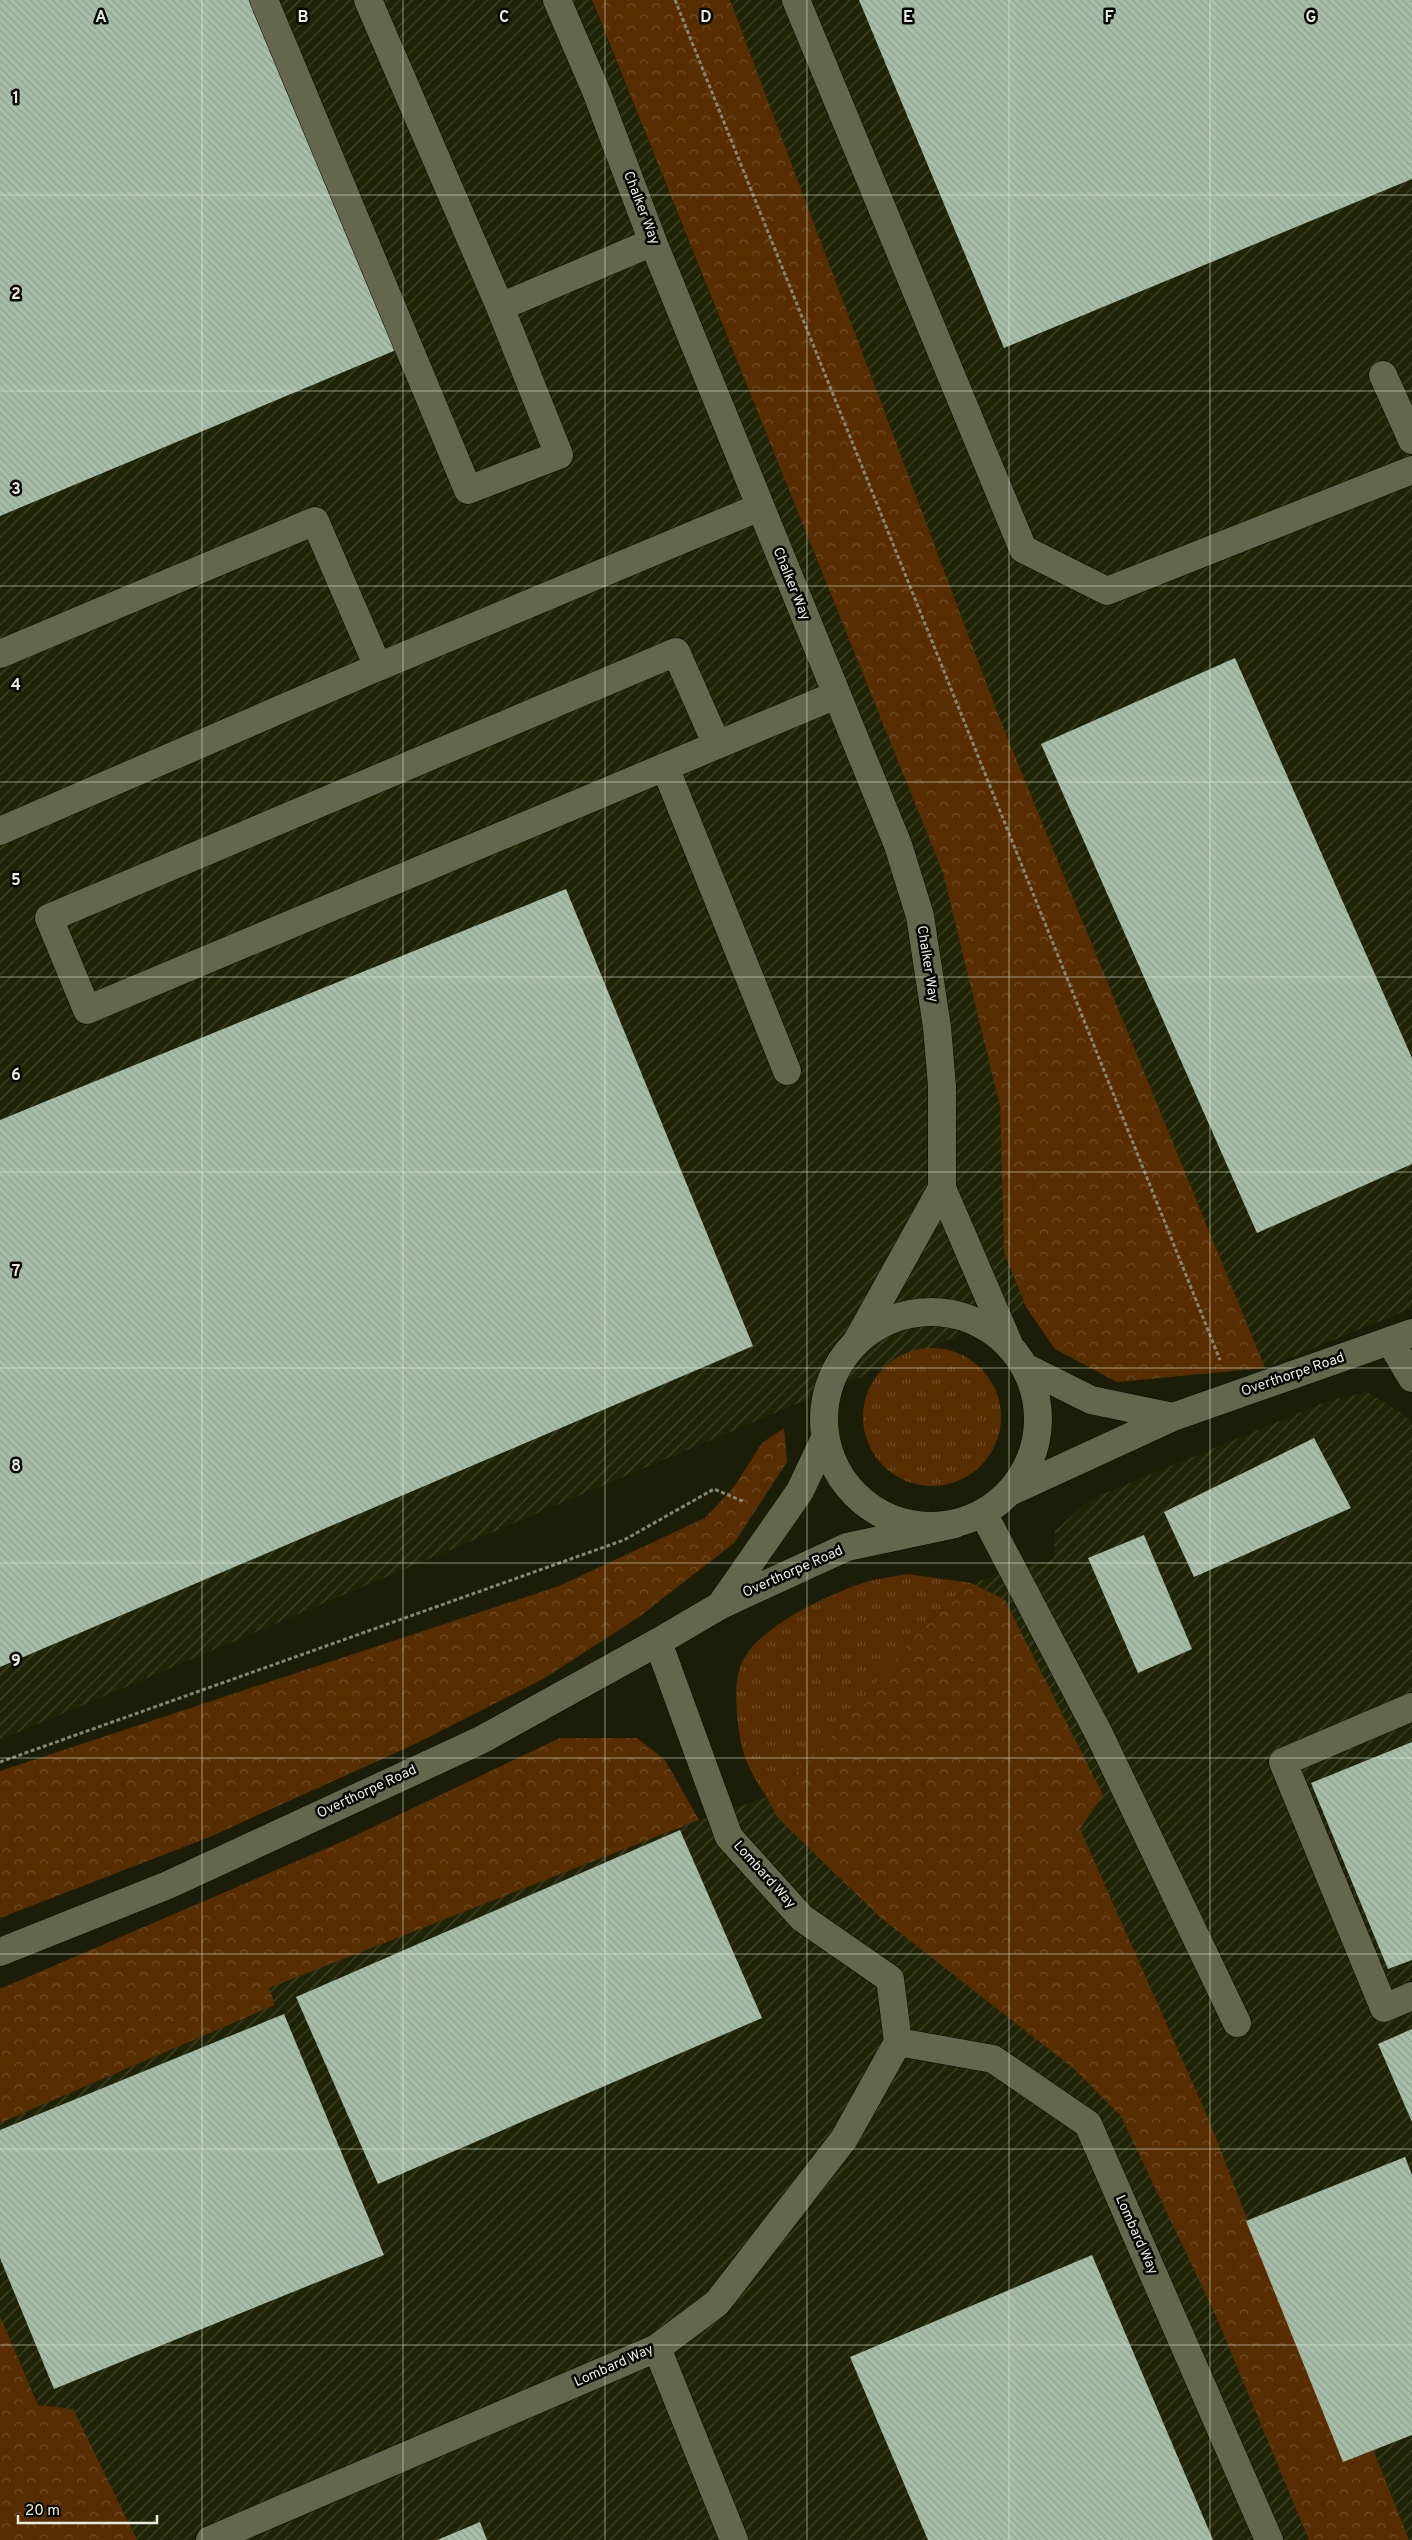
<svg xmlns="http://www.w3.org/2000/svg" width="1412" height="2540" font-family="Overpass,sans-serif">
<defs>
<pattern id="industrial-furrows" width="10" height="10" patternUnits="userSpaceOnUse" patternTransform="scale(1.25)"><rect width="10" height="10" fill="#1f2406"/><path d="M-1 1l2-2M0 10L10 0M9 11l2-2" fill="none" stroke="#40442a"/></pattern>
<pattern id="grass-tufts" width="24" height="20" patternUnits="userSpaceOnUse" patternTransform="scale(1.25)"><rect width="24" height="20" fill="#582d02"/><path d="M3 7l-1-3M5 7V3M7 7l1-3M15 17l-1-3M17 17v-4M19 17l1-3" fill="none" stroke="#704c26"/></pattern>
<pattern id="forest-crowns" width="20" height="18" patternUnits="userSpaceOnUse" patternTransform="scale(1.25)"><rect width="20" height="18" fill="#582d02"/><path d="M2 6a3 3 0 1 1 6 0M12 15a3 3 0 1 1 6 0" fill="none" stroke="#704c26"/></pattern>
<pattern id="building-back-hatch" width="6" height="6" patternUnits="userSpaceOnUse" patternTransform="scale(1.25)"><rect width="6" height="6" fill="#a7bea9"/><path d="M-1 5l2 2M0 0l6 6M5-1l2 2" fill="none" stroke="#8fa08f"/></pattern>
</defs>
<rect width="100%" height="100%" fill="#1a1e08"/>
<!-- industrial -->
<path fill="url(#industrial-furrows)" d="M0,0H591L943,873L1000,1106L1004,1252L1026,1307L0,1740Z
M730,0H1412V1308L1265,1368L999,717Z
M1367,1392L1405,1415L1412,1425V2540H98L0,2316V2123L275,2005L268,1988L699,1820L767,1797L915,1635L971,1583L1054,1559L1055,1531L1091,1499L1328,1401Z"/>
<!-- grass -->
<path fill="url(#grass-tufts)" d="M863 1417a69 69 0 1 1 138 0a69 69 0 1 1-138 0Z
M907,1574L971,1583L915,1635L818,1753L767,1797C746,1767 740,1750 737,1713C736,1699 735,1681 740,1668C751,1629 829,1594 866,1582C879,1578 893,1577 907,1574Z"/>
<!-- forest -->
<path fill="url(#forest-crowns)" d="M592,0H730L999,717L1265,1368L1117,1382L1055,1349L1026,1307L1004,1252L1000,1106L943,873Z
M784,1428L787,1462L734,1543L639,1617L543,1679L413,1745L207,1838L0,1918V1771L559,1586L705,1518L734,1487L762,1443Z
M971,1583L1005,1600L1103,1795L1080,1829L1209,2120L1267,2271L1368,2437L1409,2540H1309L1216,2316L1121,2116L1073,2068L881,1918L777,1817L767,1797L818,1753L915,1635Z
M560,1738H637L665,1760L699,1820L269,1988L275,2005L0,2123V1989L346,1840Z
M0,2316L38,2405L73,2409L137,2540H0Z"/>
<!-- building -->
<path fill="url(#building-back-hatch)" d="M0,0H249L396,350L0,516Z
M859,0H1412V179L1004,348Z
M1235,658L1412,1058V1164L1257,1233L1041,744Z
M566,889L753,1346L0,1667V1120Z
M1314,1438L1351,1508L1194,1577L1164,1512Z
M1144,1535L1192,1649L1138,1673L1088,1558Z
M1412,1742V1960L1388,1969L1311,1783Z
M680,1830L762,2018L378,2184L296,1997Z
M284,2014L384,2255L54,2389L0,2258V2130Z
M1412,2029V2122L1378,2044Z
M1405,2157L1412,2175V2435L1343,2462L1246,2221Z
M1092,2255L1213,2540H928L850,2357Z
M480,2522L487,2540H437Z"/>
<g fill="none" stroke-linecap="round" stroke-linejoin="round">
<!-- lane casing -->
<g stroke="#060800" stroke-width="29">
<path id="lane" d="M264,0L468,490L559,455L500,307L368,0
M796,0L1023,549L1107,591L1412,470
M500,307L653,242
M1383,375L1412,440
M0,654L315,521L378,667L760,507
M717,745L676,652L49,918L87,1010L836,695
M665,767L787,1071
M0,831L378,667
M983,1513L1099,1734L1237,2023
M1412,1707L1283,1762L1384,2008L1412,1996
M657,2348L734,2540"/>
</g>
<!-- street casing -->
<g stroke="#060800" stroke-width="29">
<path id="street" d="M557,0L596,91L653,242L898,845L920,916L937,1027L942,1086V1188L1008,1342
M857,1341L942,1188
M1390,1341L1412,1378
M658,1642L729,1837L802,1918L890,1979L898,2042
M210,2540L657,2348L717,2303L844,2139L898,2042L993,2059L1088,2124L1269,2540"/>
</g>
<!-- secondary casing -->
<g stroke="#060800" stroke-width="29">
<path id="secondary" d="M824 1419a107 107 0 1 1 214 0a107 107 0 1 1-214 0Z
M1027,1368L1091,1400L1173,1417
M1012,1491L1173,1417L1412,1333
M722,1603L800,1491L825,1438
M0,1952L168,1885L481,1740L658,1642L721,1605L847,1547L955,1524"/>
</g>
<!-- path -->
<path stroke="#838774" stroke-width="3" stroke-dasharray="4 2.5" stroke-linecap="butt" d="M675,0L1220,1360
M0,1762L624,1540L714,1489L745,1502"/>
<!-- lane -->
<use href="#lane" stroke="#62674e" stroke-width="28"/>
<!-- street -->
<use href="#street" stroke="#62674e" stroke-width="28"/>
<!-- secondary -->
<use href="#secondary" stroke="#62674e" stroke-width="28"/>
</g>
<!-- grid -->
<path fill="none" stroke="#e8ecdd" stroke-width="1" stroke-opacity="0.55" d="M202,0V2540M403,0V2540M605,0V2540M807,0V2540M1009,0V2540M1210,0V2540M0,195H1412M0,391H1412M0,586H1412M0,782H1412M0,977H1412M0,1172H1412M0,1368H1412M0,1563H1412M0,1758H1412M0,1954H1412M0,2149H1412M0,2345H1412"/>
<g text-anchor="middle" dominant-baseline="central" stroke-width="5" stroke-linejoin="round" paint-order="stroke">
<!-- street labels -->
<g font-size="14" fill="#e8ecdd" stroke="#060702">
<text transform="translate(641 208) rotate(69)">Chalker Way</text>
<text transform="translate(791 584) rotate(68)">Chalker Way</text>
<text transform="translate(927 964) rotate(81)">Chalker Way</text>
<text transform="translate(1293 1375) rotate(-19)">Overthorpe Road</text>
<text transform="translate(793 1572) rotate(-24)">Overthorpe Road</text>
<text transform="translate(367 1792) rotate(-25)">Overthorpe Road</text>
<text transform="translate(764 1875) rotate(48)">Lombard Way</text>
<text transform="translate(1136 2235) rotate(66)">Lombard Way</text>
<text transform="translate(614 2366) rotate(-24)">Lombard Way</text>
</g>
</g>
<g font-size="16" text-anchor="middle" font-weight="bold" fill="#e8ecdd" stroke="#060702" stroke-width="5" stroke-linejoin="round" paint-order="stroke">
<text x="101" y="22">A</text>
<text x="303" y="22">B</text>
<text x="504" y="22">C</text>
<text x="706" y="22">D</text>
<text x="908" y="22">E</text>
<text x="1109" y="22">F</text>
<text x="1311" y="22">G</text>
<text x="16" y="103">1</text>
<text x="16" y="299">2</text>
<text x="16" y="494">3</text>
<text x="16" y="690">4</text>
<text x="16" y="885">5</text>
<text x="16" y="1080">6</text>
<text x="16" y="1276">7</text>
<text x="16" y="1471">8</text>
<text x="16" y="1666">9</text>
</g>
<!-- scale -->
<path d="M18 2515v8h139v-8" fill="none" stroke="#e8ecdd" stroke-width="2.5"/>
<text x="25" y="2515" font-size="15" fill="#e8ecdd" stroke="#060702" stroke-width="4" paint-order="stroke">20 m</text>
</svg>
